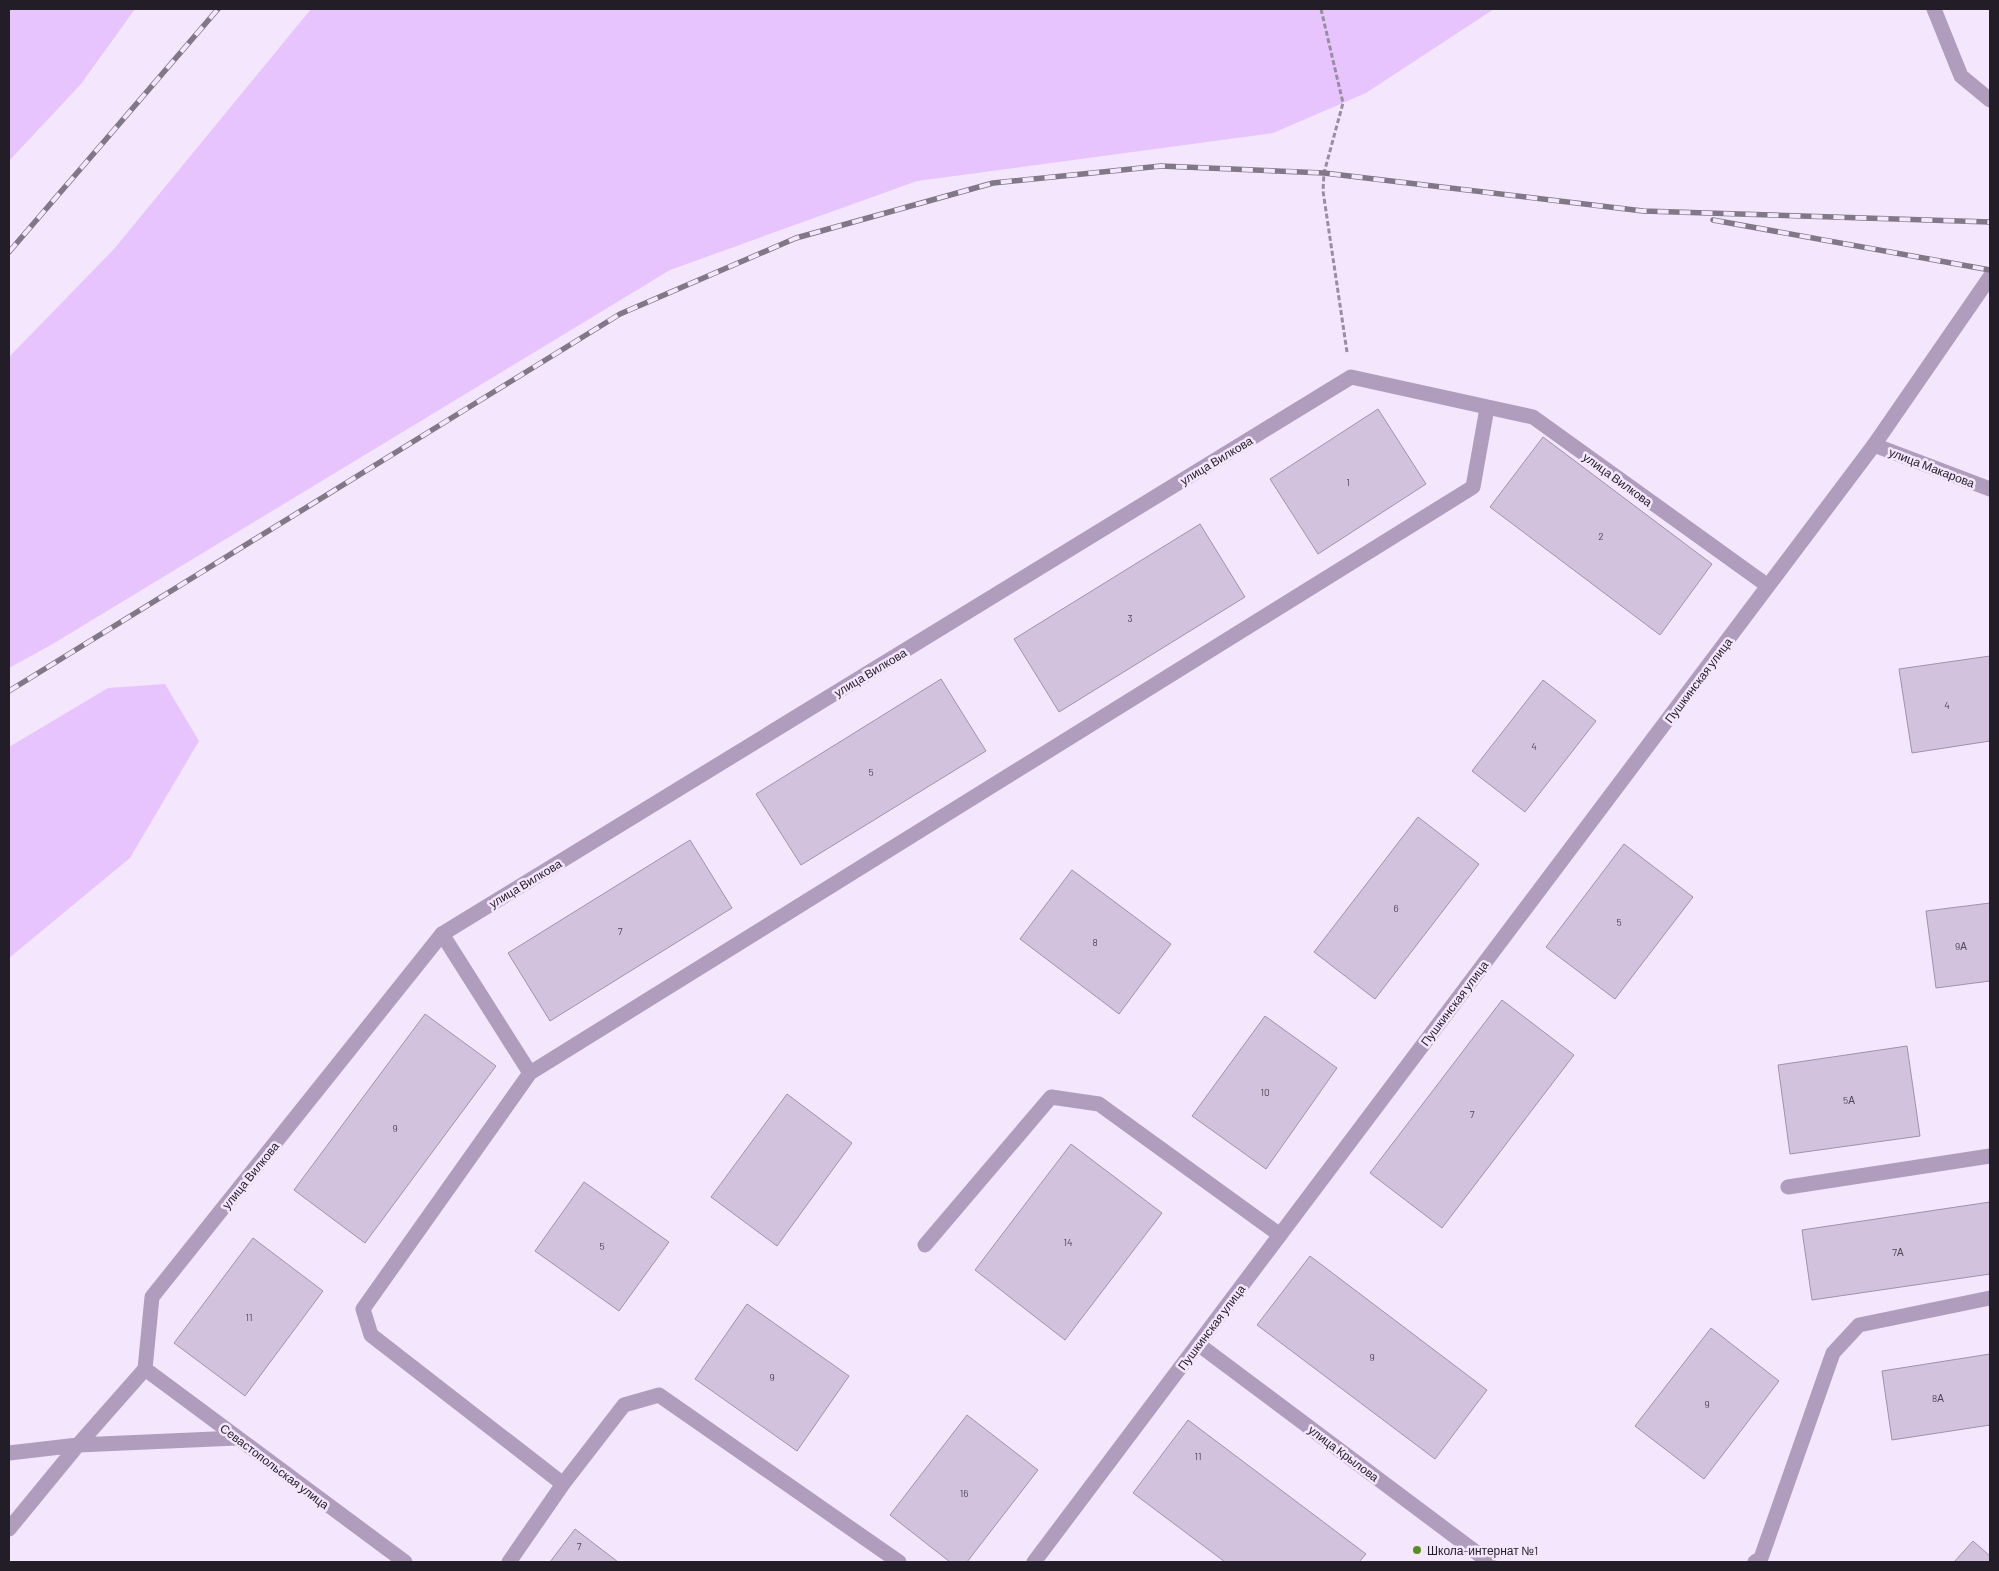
<svg xmlns="http://www.w3.org/2000/svg" width="1999" height="1571" font-family="Barlow,sans-serif">
<rect width="100%" height="100%" fill="#f4e6fd"/>
<!-- green -->
<path fill="#e8c4ff" d="M9,9H135L81,84L9,161Z
M311,9H1494L1366,93L1273,133L917,181L670,270L51,645L9,668V357L114,249Z
M165,684L199,741L130,858L9,958V747L108,688Z"/>
<!-- building -->
<path fill="#d3c2de" stroke="#a191ac" d="M1378,409L1426,484L1318,554L1270,479Z
M1543,437L1712,564L1660,635L1490,507Z
M1200,524L1245,597L1059,712L1014,639Z
M1990,656V741L1912,753L1899,669Z
M941,679L986,751L801,865L756,794Z
M1543,680L1596,721L1525,812L1472,771Z
M1418,817L1479,864L1375,999L1314,952Z
M690,840L732,908L550,1021L508,953Z
M1624,844L1693,897L1615,999L1546,947Z
M1072,870L1171,944L1119,1014L1020,939Z
M1990,903V981L1936,988L1926,911Z
M1502,1000L1574,1055L1442,1228L1370,1173Z
M425,1014L496,1066L365,1243L294,1190Z
M1265,1016L1337,1068L1266,1169L1192,1116Z
M1907,1046L1920,1136L1790,1154L1778,1065Z
M787,1094L852,1143L777,1246L711,1197Z
M1071,1144L1162,1213L1065,1340L975,1270Z
M584,1182L669,1242L619,1311L535,1251Z
M1990,1202V1274L1812,1300L1802,1230Z
M253,1238L323,1291L245,1396L174,1343Z
M1310,1256L1487,1390L1435,1459L1257,1325Z
M747,1304L849,1376L797,1451L695,1379Z
M1711,1328L1779,1381L1704,1479L1635,1426Z
M1990,1354V1425L1892,1440L1882,1371Z
M967,1415L1038,1470L967,1562H950L890,1515Z
M1188,1420L1366,1554L1359,1562H1225L1133,1493Z
M575,1529L618,1562H550Z
M1973,1541L1990,1556V1562H1954Z"/>
<g fill="none" stroke-linecap="round" stroke-linejoin="round">
<!-- path -->
<path stroke="#998ea0" stroke-width="3" stroke-dasharray="5 2.5" stroke-linecap="butt" d="M1321,9L1343,103L1324,173L1323,191L1347,352"/>
<!-- lane -->
<path stroke="#b09cbd" stroke-width="15" d="M1934,9L1961,76L1990,100
M1874,445L1990,277
M442,934L530,1073L363,1309L371,1335L563,1484
M530,1073L1473,487L1487,408
M1788,1187L1990,1156
M925,1245L1051,1097L1099,1104L1280,1235
M145,1369L78,1445L237,1438
M9,1453L78,1445
M9,1529L78,1445
M509,1562L563,1484L624,1405L659,1395L899,1562
M1755,1562L1761,1558L1833,1353L1859,1325L1990,1298"/>
<!-- street -->
<path stroke="#b09cbd" stroke-width="15" d="M1198,1344L1489,1562
M405,1562L145,1369L152,1297L442,934L1351,377L1533,417L1768,586
M1034,1562L1874,445L1990,489"/>
<!-- rail casing -->
<g stroke="#817887" stroke-width="5.5">
<path id="rail" d="M1713,220L1990,270
M9,252L218,9
M9,691L620,314L796,238L993,183L1161,166L1324,173L1643,211L1990,222"/>
</g>
<!-- rail -->
<use href="#rail" stroke="#f4e6fd" stroke-width="4" stroke-dasharray="11" stroke-linecap="butt"/>
</g>
<!-- markers -->
<circle fill="#5a8c24" stroke="#f4e6fd" stroke-width="2" cx="1417" cy="1550" r="5"/>
<g text-anchor="middle" dominant-baseline="central" stroke-width="5" stroke-linejoin="round" paint-order="stroke">
<!-- number labels -->
<g font-size="10" fill="#4f4655">
<text x="1348" y="482">1</text>
<text x="1601" y="536">2</text>
<text x="1130" y="618">3</text>
<text x="1947" y="705">4</text>
<text x="1534" y="746">4</text>
<text x="871" y="772">5</text>
<text x="1396" y="908">6</text>
<text x="1619" y="922">5</text>
<text x="620" y="931">7</text>
<text x="1095" y="942">8</text>
<text x="1961" y="946">9А</text>
<text x="1265" y="1092">10</text>
<text x="1849" y="1100">5А</text>
<text x="1472" y="1114">7</text>
<text x="395" y="1128">9</text>
<text x="1068" y="1242">14</text>
<text x="602" y="1246">5</text>
<text x="1898" y="1252">7А</text>
<text x="249" y="1317">11</text>
<text x="1372" y="1357">9</text>
<text x="772" y="1377">9</text>
<text x="1938" y="1398">8А</text>
<text x="1707" y="1404">9</text>
<text x="1198" y="1456">11</text>
<text x="964" y="1493">16</text>
<text x="579" y="1546">7</text>
</g>
<!-- street labels -->
<g font-size="12" fill="#231d27" stroke="#f4e6fd">
<text transform="translate(1216 460) rotate(-31)">улица Вилкова</text>
<text transform="translate(1932 467) rotate(21)">улица Макарова</text>
<text transform="translate(1618 479) rotate(36)">улица Вилкова</text>
<text transform="translate(870 672) rotate(-31)">улица Вилкова</text>
<text transform="translate(1698 680) rotate(-53)">Пушкинская улица</text>
<text transform="translate(525 883) rotate(-31)">улица Вилкова</text>
<text transform="translate(1454 1003) rotate(-53)">Пушкинская улица</text>
<text transform="translate(250 1175) rotate(-51)">улица Вилкова</text>
<text transform="translate(1211 1327) rotate(-53)">Пушкинская улица</text>
<text transform="translate(1344 1453) rotate(37)">улица Крылова</text>
<text transform="translate(275 1466) rotate(37)">Севастопольская улица</text>
</g>
<!-- poi labels -->
<g font-size="12" fill="#231d27" stroke="#f4e6fd" text-anchor="start">
<text x="1427" y="1550">Школа-интернат №1</text>
</g>
</g>
<!-- border -->
<rect width="1999" height="1571" fill="none" stroke="#231d27" stroke-width="20"/>
</svg>
